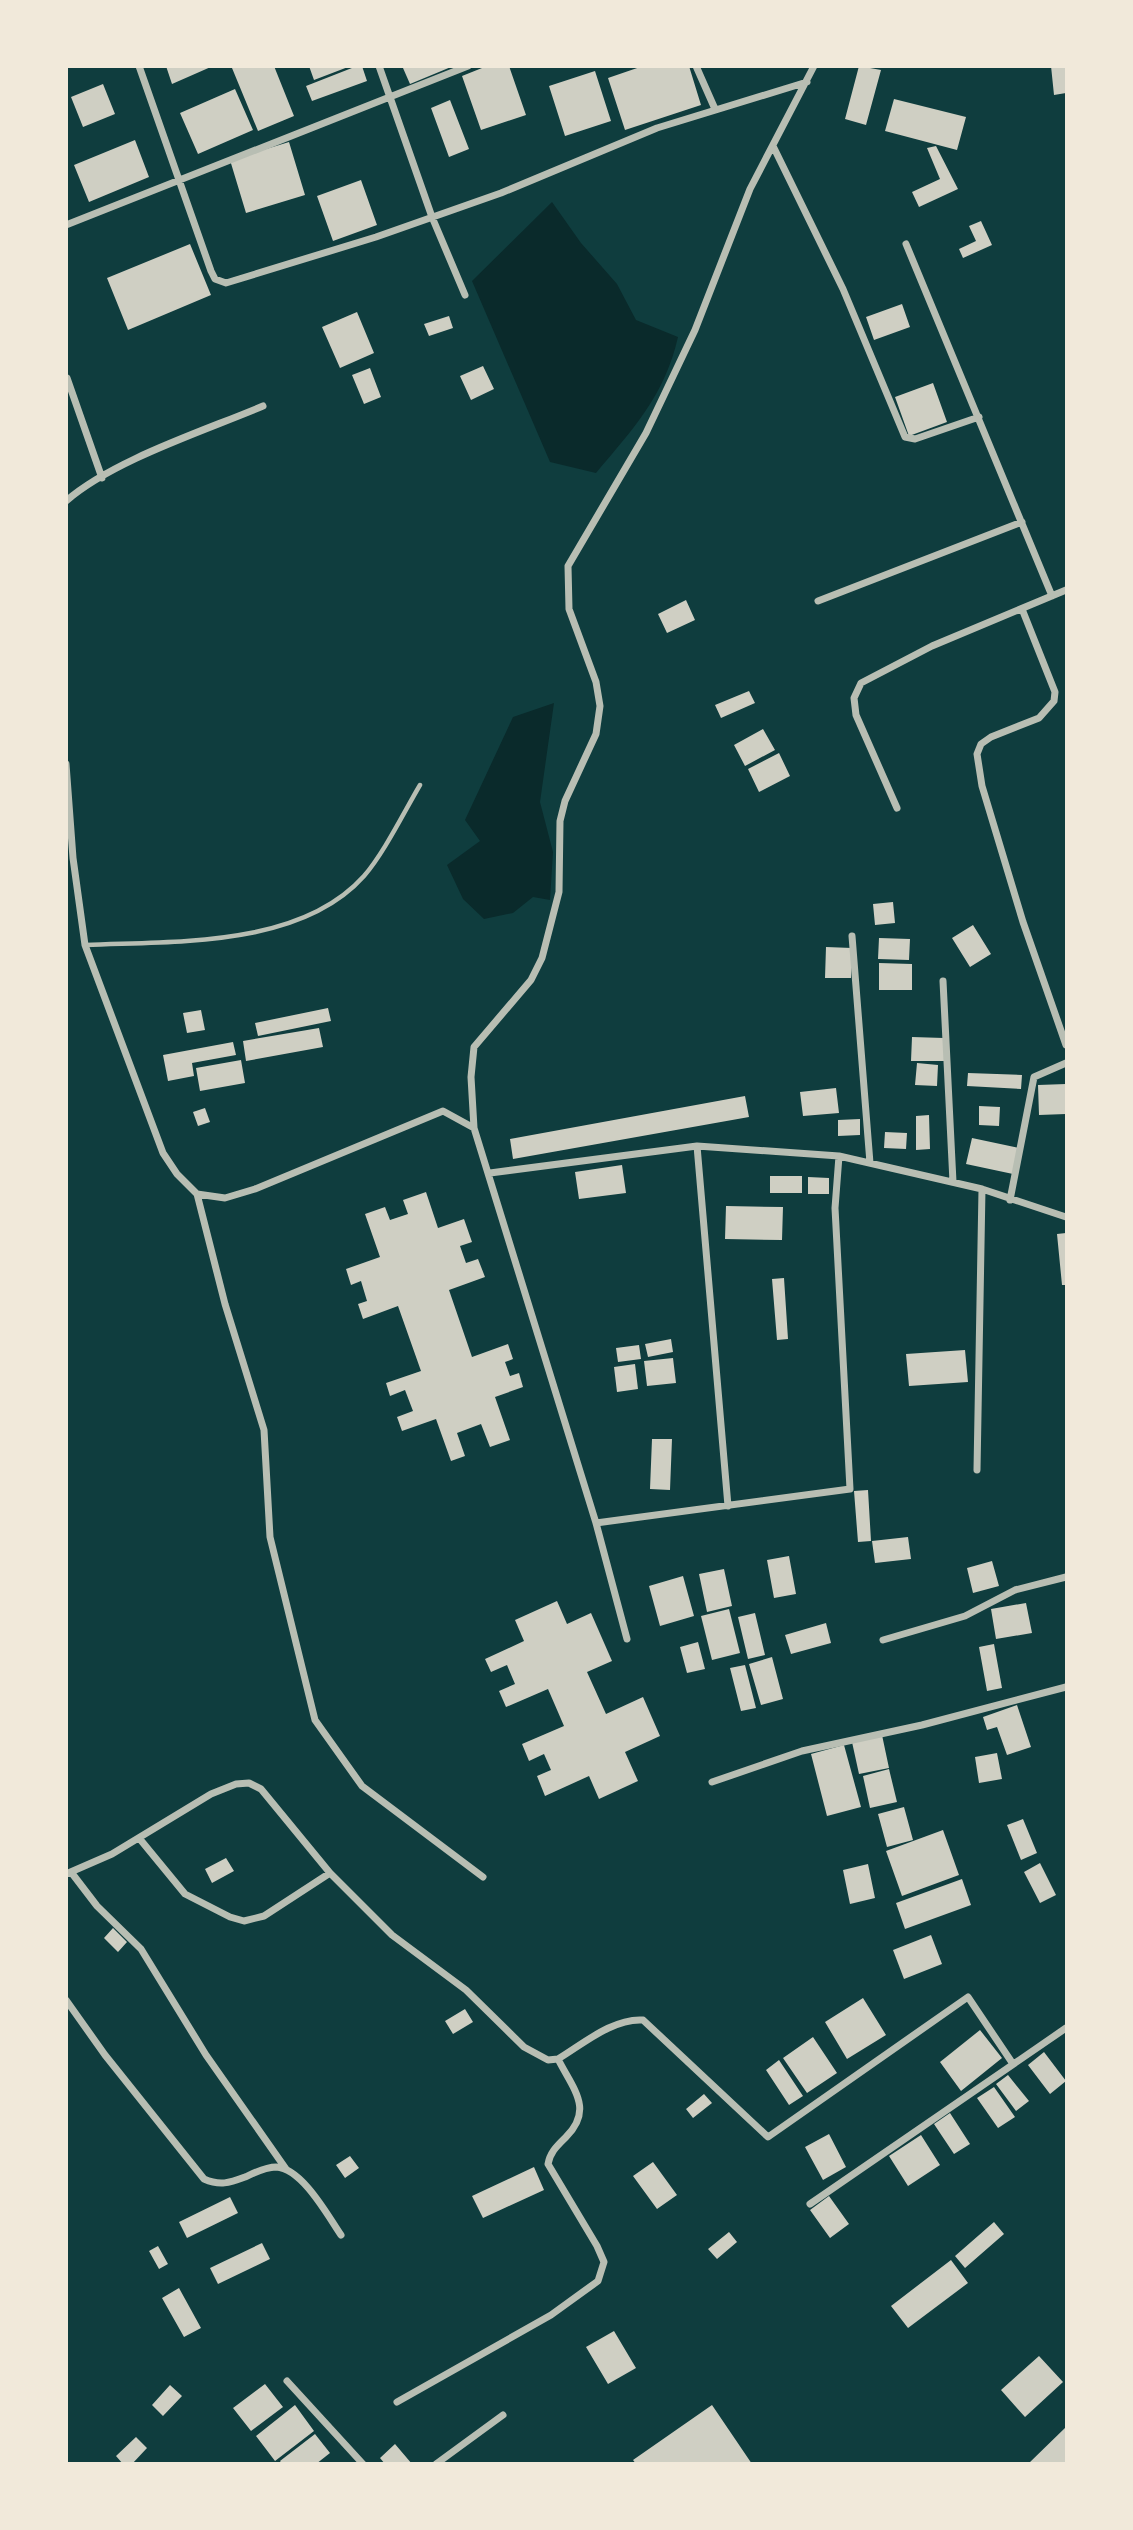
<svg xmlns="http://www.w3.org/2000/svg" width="1133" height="2530" font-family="'Work Sans',sans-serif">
<rect width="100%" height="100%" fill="#0f3d3e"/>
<!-- water -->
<path fill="#0a2a2b" d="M552,202L581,243L617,284L636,320L678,337C665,395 633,429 596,473L550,462L472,281Z
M554,703L540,802L553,852L550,900L533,897L513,913L484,919L463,899L447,865L480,841L465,820L513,717Z"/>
<!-- building -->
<path fill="#cfcfc3" d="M166,66H213L172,84Z
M236,66H274L294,116L258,131L232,68Z
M309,66H348V67L314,80Z
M357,66H362L367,81L312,101L306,86Z
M406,66H451V67L410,84L403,68Z
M487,66H509L526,115L481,130L462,76Z
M643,66H689L701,105L625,130L608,78Z
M859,66L881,70L866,125L845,119Z
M1051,66H1066V93L1054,95Z
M595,71L611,121L565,136L549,86Z
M103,84L115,114L83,127L71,97Z
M235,89L253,130L198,154L180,113Z
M894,99L966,117L957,150L885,131Z
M450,100L469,149L449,157L431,108Z
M135,140L149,177L89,202L74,165Z
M289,142L305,195L246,213L230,160Z
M936,146L958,189L919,207L912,192L940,179L927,148Z
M361,180L377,225L333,241L317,196Z
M981,221L992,245L963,258L959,249L976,241L969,226Z
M190,244L211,295L128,330L107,278Z
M902,304L910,327L874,340L866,317Z
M357,312L374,353L340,368L322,327Z
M449,316L453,328L429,336L424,324Z
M483,366L494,389L471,400L460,376Z
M370,368L381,397L364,404L352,375Z
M933,383L947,422L909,436L895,397Z
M686,600L695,620L667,633L658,614Z
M749,691L755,703L721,718L715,705Z
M763,729L775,750L745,766L734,745Z
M779,753L790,776L759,792L748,769Z
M893,902L895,923L875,925L873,904Z
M973,925L991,954L970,967L952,938Z
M879,938L910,939L909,960L878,959Z
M826,947L852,948L851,978H825Z
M879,963L912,964V990H879Z
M328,1008L331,1021L258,1036L255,1023Z
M201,1010L205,1030L187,1033L183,1013Z
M319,1028L323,1047L246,1061L243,1041Z
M912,1037L944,1038V1061H911Z
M233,1042L236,1055L192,1063L194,1076L168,1081L163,1055Z
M241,1060L245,1083L200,1091L196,1068Z
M917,1063L938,1065L937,1086L915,1085Z
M968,1073L1022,1075L1021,1089L967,1086Z
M1066,1084V1114L1039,1115L1038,1085Z
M836,1088L839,1113L803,1116L800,1092Z
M745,1096L749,1117L513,1159L510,1139Z
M979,1106L1000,1107L999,1126L979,1125Z
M205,1108L210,1122L198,1126L193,1112Z
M929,1115L930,1149L916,1150V1116Z
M860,1119V1135L838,1136V1120Z
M885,1132L907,1133L906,1149L884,1148Z
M972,1138L1019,1148L1013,1174L966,1164Z
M622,1165L626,1193L579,1199L575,1172Z
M770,1176H802V1193H770Z
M808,1177L829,1178V1194H808Z
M426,1192L438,1228L464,1219L472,1242L460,1246L466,1263L478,1259L485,1277L449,1290L472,1357L508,1344L513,1359L505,1362L510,1376L519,1373L523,1387L495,1397L510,1440L490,1447L481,1424L457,1433L465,1456L451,1461L436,1419L402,1431L397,1417L413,1411L405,1390L390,1396L386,1383L421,1371L398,1306L363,1319L358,1304L367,1301L361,1281L351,1285L346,1269L380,1257L365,1214L385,1207L390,1220L408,1214L403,1200Z
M726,1206L783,1207L782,1240L725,1239Z
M1066,1233V1285H1062L1057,1234Z
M784,1278L788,1339L777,1340L772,1279Z
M671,1339L673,1352L648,1357L645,1344Z
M639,1345L641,1359L618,1362L616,1348Z
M965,1350L968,1382L909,1386L906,1354Z
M673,1358L676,1383L647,1386L644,1361Z
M635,1364L638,1389L617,1392L614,1367Z
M652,1439H672L670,1490L650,1489Z
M868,1490L871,1541L858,1542L854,1491Z
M908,1537L911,1559L875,1563L872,1541Z
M789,1556L796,1594L774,1598L767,1560Z
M992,1561L999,1586L973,1593L967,1568Z
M724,1569L732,1606L707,1612L699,1574Z
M683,1576L694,1616L660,1626L649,1586Z
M557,1601L567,1624L591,1613L612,1661L587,1672L606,1714L643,1697L660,1736L625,1752L638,1781L599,1799L589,1776L545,1796L537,1776L551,1770L544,1754L529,1761L522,1744L564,1726L548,1689L506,1707L499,1691L515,1684L507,1665L491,1672L485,1659L524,1641L515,1620Z
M1026,1603L1032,1633L996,1639L991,1609Z
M729,1609L740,1653L712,1660L701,1616Z
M755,1613L765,1655L748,1659L738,1617Z
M826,1623L831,1643L791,1654L785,1635Z
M698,1642L705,1669L687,1673L680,1647Z
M994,1644L1002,1688L987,1691L979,1647Z
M772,1657L783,1699L761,1705L749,1664Z
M745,1665L756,1708L741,1711L730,1668Z
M1017,1705L1031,1747L1007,1755L997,1727L987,1730L983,1717Z
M882,1735L889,1768L859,1774L852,1742Z
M844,1745L861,1807L827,1816L811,1754Z
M997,1753L1002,1779L979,1783L975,1757Z
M889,1769L897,1802L870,1808L863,1776Z
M904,1807L913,1840L887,1847L878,1814Z
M1023,1819L1037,1853L1021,1860L1007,1825Z
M943,1830L959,1875L902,1896L886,1851Z
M226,1858L234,1871L212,1883L205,1869Z
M1040,1863L1056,1895L1040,1903L1024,1872Z
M868,1864L875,1898L850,1904L843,1870Z
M962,1879L971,1905L905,1929L896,1903Z
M113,1928L127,1942L118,1952L104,1938Z
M931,1935L942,1964L904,1979L893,1950Z
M863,1998L886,2035L847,2059L825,2022Z
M465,2009L473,2022L453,2034L445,2021Z
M980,2030L1002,2058L961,2091L940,2062Z
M813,2037L837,2073L807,2093L783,2058Z
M1044,2052L1066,2081L1050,2094L1028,2065Z
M779,2060L803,2096L789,2105L766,2070Z
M1008,2075L1029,2101L1016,2111L996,2084Z
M994,2087L1015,2117L998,2128L977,2098Z
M704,2094L712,2103L693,2118L686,2109Z
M950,2113L970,2144L954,2154L934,2124Z
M829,2134L846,2167L823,2180L805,2147Z
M921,2135L940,2165L908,2186L889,2156Z
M350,2156L359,2168L345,2178L336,2165Z
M653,2162L677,2195L657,2209L633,2176Z
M534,2167L544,2190L483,2218L472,2196Z
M829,2196L849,2224L830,2238L810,2210Z
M230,2197L238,2213L187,2238L179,2222Z
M994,2222L1004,2234L965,2268L955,2256Z
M729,2232L737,2242L717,2259L708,2249Z
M262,2243L270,2259L218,2284L210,2268Z
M158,2246L168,2264L159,2269L149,2251Z
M951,2260L968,2283L908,2328L891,2306Z
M179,2288L201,2328L184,2337L162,2298Z
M614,2331L636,2368L608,2384L586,2347Z
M1039,2356L1063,2382L1025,2417L1001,2390Z
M265,2384L283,2407L251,2431L233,2408Z
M170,2385L182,2396L163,2416L152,2405Z
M295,2405L314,2431L275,2461L256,2436Z
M712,2405L752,2464H636L633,2460Z
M1066,2427V2464H1028Z
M315,2434L330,2453L316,2464H282L280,2461Z
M136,2437L147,2448L132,2464H123L116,2456Z
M395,2444L412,2464H385L380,2458Z"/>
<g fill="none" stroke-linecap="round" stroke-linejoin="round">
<!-- service -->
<path stroke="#b8beb3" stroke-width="4.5" d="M86,945C173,941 300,948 364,876C384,853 404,812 420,785"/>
<!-- minor -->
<path stroke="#b8beb3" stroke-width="7" d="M139,66L211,271L215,279L226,283L376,237L501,193L657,128L807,82
M379,66L432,217L465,295
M696,66L715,109
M773,146L843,289L905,437L915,439L979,417
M66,225L468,66
M906,244L1052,596
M67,378L102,478
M66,501C113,460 204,431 263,406
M818,601L1022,522
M1022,609L1055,692L1054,701L1039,718L991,737L981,744L977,754L982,786L1023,922L1066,1045
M66,764L73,858L85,945L163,1153L177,1174L197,1194L225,1304L264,1430L270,1537L315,1720L362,1786L483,1877
M897,808L856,715L854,698L861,683L932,646L1066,590
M852,936L870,1163
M943,981L953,1182
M474,1128L471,1077L474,1047L531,980L542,958L559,892L560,821L565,801L596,734L600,706L596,682L569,609L568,566L646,433L695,330L750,189L814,66
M697,1146L728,1506
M490,1173L697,1146L839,1156L982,1189L1066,1217
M197,1194L225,1198L255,1189L443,1111L474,1128L596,1523L627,1639
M1010,1200L1034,1077L1066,1063
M977,1470L982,1189
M596,1523L850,1489L835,1208L839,1156
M883,1640L965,1616L1015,1590L1066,1577
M712,1782L802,1751L922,1725L1066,1687
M139,1838L185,1894L230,1917L244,1921L264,1916L330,1873
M71,1872L97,1906L141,1949L206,2055L286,2169
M66,1874L112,1854L211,1794L236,1784L249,1783L261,1789L330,1873L392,1935L466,1990L524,2047L548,2060L558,2059C583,2044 613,2018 643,2020L768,2137L968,1997L1013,2064
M66,2000L105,2055L204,2179C220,2186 229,2183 245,2177C254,2173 265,2167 276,2167C302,2168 328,2216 341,2235
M810,2204L1066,2028
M287,2381L363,2464
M397,2402L551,2315L598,2281L604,2262L597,2246L548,2164C550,2152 557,2146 566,2137C594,2109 573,2089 558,2059
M436,2464L503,2415"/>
</g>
<!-- border -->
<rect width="1133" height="2530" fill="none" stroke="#f1e9da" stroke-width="136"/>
</svg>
